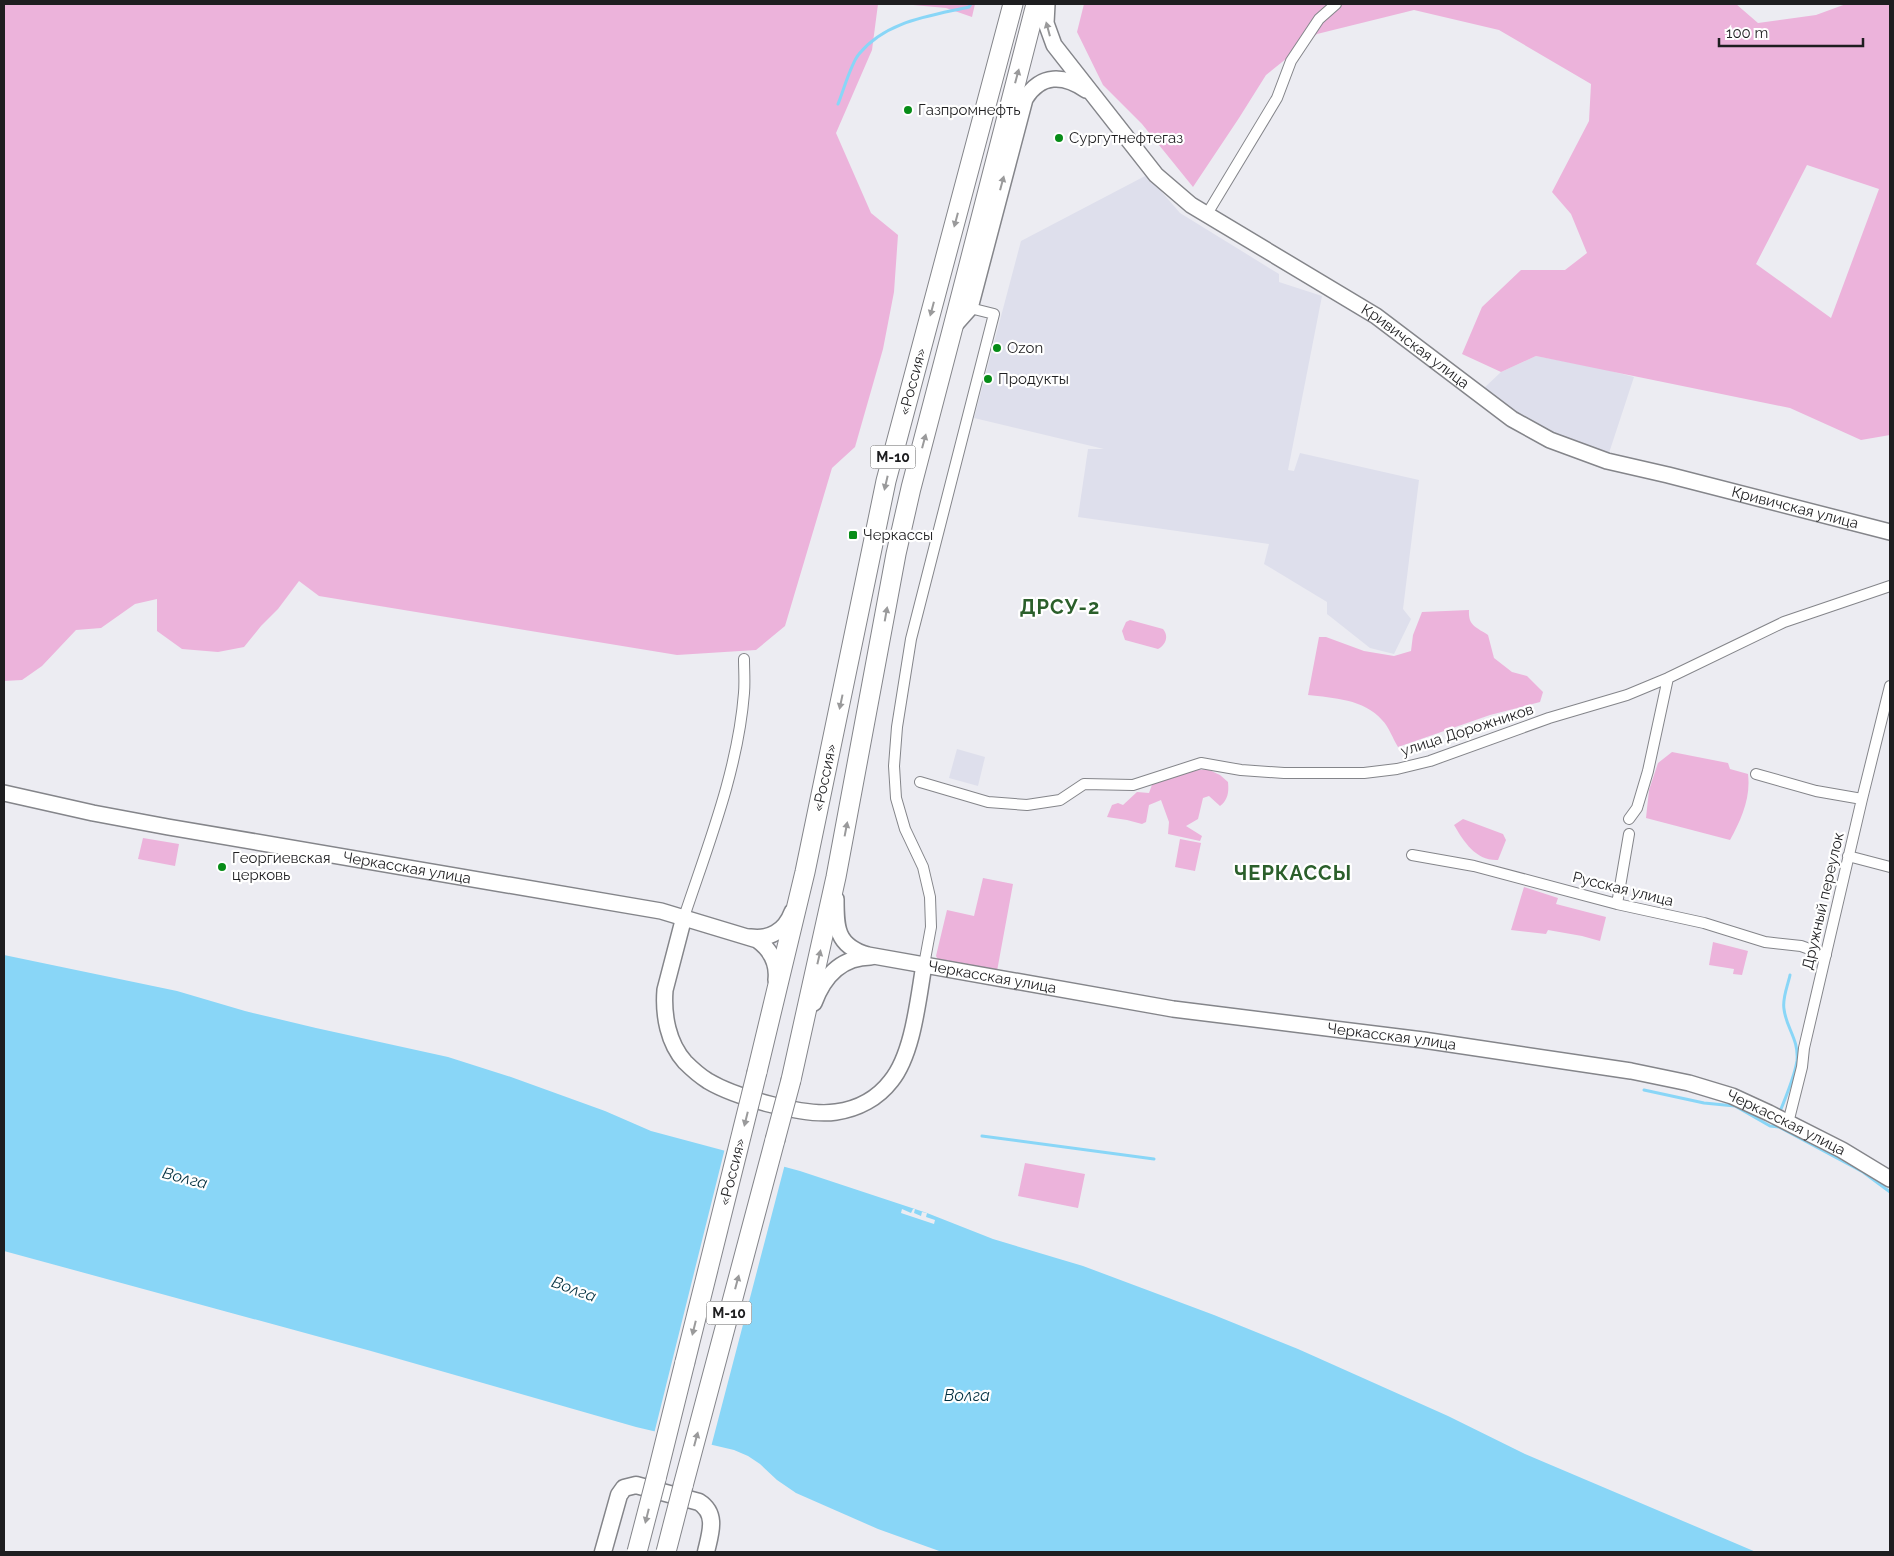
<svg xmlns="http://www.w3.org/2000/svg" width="1894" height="1556" font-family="Raleway,sans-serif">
<rect width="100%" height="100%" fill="#ececf2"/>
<!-- built -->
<path fill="#dedfec" d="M1147,175L1180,213L1279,274V282L1322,296L1288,470L1294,471L1300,453L1419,480L1403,609L1411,619L1394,654L1370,648L1327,614V602L1264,564L1269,544L1078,517L1088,449H1104L974,418L1021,241Z
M1536,356L1599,368L1634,377L1608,456L1545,429L1515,412L1483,389L1501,372Z
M957,749L985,757L978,786L949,778Z"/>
<!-- green -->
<path fill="#ecb3db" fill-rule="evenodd" d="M4,4H878L872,50L836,133L871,213L898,235L894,292L883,349L855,447L832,468L785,626L756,650L677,655L319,596L299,581L278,609L261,626L244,647L218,652L182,649L157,631V599L135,604L101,628L76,630L42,666L22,680L4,681Z
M902,4H975L972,17L946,8Z
M1084,4H1736L1758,23L1816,15L1846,4H1890V435L1861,440L1790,408L1536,356L1501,372L1462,354L1482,307L1521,270H1565L1587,253L1571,214L1552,192L1589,121L1591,84L1499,30L1414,10L1317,34L1266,75L1239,118L1193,187L1142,124L1103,85L1077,32ZM1807,165L1879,189L1831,318L1756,264Z
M1469,610C1468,626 1476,627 1488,635L1494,658L1512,672L1527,676L1543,692L1540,702L1490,715L1398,747C1393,739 1389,727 1382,720C1364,699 1333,698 1308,695L1319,637H1326L1364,651L1394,656L1411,651L1413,635L1422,612Z
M1130,620L1163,629C1169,636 1166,645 1158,649L1125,640L1122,631L1126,622Z
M1672,752L1728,763L1730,769L1748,774C1751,798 1741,820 1730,840L1646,818L1649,790L1658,763Z
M1207,769L1220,775L1228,782C1229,792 1228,800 1220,806L1209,796L1203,798L1198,819L1186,826L1202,836L1200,841L1168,834L1169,822L1161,800L1149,805L1146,822L1142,824L1127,820L1107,817L1112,805L1118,803L1123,805L1137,792L1149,793L1153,782L1191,771Z
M1463,819L1503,834L1506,840L1498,860C1476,861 1464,842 1454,825Z
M143,838L179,844L175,866L138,859Z
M1180,839L1201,843L1195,871L1175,867Z
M983,878L1013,884L997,971L938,960L936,956L947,910L974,916Z
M1524,887L1558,898L1556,904L1606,917L1600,941L1582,936L1548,930L1546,934L1511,930Z
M1713,942L1748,951L1742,975L1733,974L1734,969L1709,965Z
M1025,1163L1085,1174L1078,1208L1018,1196Z"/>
<!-- water -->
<path fill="#89d6f7" d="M4,955L177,991L245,1011L316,1028L448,1057L511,1077L605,1111L651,1131L800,1171L927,1213L993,1239L1083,1266L1214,1315L1298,1349L1448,1416L1525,1454L1756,1552H942L878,1529L796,1493L777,1480L760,1464L748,1456L734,1450L636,1427L371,1351L4,1251Z"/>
<!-- pier -->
<path fill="#ececf2" d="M725,1148L785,1164L711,1447L654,1434Z
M902,1209L911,1213L913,1209H915L914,1213L921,1216L922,1212L927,1213L926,1217L935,1220L934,1224L901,1213Z"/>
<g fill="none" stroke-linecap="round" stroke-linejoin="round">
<!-- stream -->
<path stroke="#89d6f7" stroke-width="3" d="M838,104C843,92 851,63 859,54C886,21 930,16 969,7L971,4
M1644,1090L1704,1103L1735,1106L1770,1126L1779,1127L1863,1172L1890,1192
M1781,1109C1787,1094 1794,1078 1797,1061C1799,1039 1786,1028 1784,1009C1782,998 1788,985 1790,975
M982,1136L1154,1159"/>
<!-- street casing -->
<g stroke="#84858a" stroke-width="12">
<path id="street" d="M1207,214L1277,98L1291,61L1319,19L1336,4
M1756,774L1816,791L1862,799
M920,782L988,802L1027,805L1060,800L1084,784L1133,785L1201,763L1241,770L1284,773H1364L1397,769L1430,761L1549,718L1627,695L1668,678L1784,622L1890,586
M1629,819L1637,808L1648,771L1668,678
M1412,855L1474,866L1617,904L1704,923L1765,942L1801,946L1826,955
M1848,856L1890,867
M1617,904L1629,834
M684,917C708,845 738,770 744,693C745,682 744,670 744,659
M924,965L931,927L930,897L923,867L905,829L896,798L894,766L897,727L911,639L994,314L970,308
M1788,1123L1802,1067L1804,1048L1862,799L1890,686"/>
</g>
<!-- secondary casing -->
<g stroke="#84858a" stroke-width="18">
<g id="secondary">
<path id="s1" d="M1047,4L1046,23L1054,45L1156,175L1191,205L1376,316L1512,419L1550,440L1607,461L1668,475L1890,532"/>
<path d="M954,326L970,308L1025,99C1041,73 1064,75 1086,90"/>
<path id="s2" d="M4,793L93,813L168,827L661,911L757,940C771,950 778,963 776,980"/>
<path id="s3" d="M836,899C836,927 836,946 868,955L1173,1009L1423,1040L1631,1071L1689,1083L1732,1096L1769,1113L1842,1150L1890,1179"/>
<path d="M684,917L665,990C663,1015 668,1043 685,1062C692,1069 700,1076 708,1081C735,1097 805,1117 836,1112C858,1109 878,1098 891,1081C913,1054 918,1000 924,965"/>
<path d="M750,937C769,940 785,931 792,912"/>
<path d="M814,1003C824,976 841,957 871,957"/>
</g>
</g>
<!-- primary casing -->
<g stroke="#84858a" stroke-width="19">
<path id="primary" d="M603,1552L619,1495L624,1488L636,1485L699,1502C718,1514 710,1534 706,1552"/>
</g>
<!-- highway casing -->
<g stroke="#84858a" stroke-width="21">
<g id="highway">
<path id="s4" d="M757,1072L805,872L886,481L1013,4"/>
<path d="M791,1080L836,877L896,554L911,488L953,327L1036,4"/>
<path d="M656,1479L685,1362"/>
<path d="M683,1486L775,1140"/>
</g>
</g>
<!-- street -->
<use href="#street" stroke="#fff" stroke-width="10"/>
<!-- secondary -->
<use href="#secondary" stroke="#fff" stroke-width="15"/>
<!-- primary -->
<use href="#primary" stroke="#fff" stroke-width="16"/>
<!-- highway -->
<use href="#highway" stroke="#fff" stroke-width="19"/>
<!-- highway-bridge casing -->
<g stroke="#84858a" stroke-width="21" stroke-linecap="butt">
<g id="highway-bridge">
<path d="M775,1140L791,1080"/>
<path id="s5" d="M685,1362L757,1072"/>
<path d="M637,1552L656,1479"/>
<path d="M666,1552L683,1486"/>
</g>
</g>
<!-- highway-bridge -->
<use href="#highway-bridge" stroke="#fff" stroke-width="19"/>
</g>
<!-- one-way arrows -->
<defs><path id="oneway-solid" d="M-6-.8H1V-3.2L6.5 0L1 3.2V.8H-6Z" transform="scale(1.25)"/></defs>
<g fill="#9a9a9b">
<use href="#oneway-solid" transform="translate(1048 29) rotate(-105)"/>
<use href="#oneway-solid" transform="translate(1017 76) rotate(-75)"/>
<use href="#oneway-solid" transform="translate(1002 183) rotate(-75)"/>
<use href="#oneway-solid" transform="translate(956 220) rotate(105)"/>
<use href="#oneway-solid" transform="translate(932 309) rotate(105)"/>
<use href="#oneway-solid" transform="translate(924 441) rotate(-75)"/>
<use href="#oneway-solid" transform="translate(886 483) rotate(103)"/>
<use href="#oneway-solid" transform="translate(886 614) rotate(-80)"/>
<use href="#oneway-solid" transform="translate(841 702) rotate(102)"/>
<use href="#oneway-solid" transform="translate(846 829) rotate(-79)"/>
<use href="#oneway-solid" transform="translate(819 957) rotate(-77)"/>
<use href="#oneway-solid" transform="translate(746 1119) rotate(104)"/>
<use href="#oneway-solid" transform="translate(737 1282) rotate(-75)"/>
<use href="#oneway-solid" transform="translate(694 1328) rotate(104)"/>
<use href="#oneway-solid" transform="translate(696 1439) rotate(-75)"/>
<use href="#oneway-solid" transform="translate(647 1516) rotate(104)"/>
</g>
<!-- markers -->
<g fill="#078c18" stroke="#fff" stroke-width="2">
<circle cx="908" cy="110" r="5"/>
<circle cx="1059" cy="138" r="5"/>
<circle cx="997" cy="348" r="5"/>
<circle cx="988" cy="379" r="5"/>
<rect x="848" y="530" width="10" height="10" rx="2.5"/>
<circle cx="222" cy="867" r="5"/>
</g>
<g text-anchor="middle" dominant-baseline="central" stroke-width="4.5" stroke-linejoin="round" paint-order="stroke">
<!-- shield labels -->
<g fill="#fff" stroke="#626263" stroke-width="1">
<rect x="870.5" y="445.5" width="45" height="23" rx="4"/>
<rect x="706.5" y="1301.5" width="45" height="23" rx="4"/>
</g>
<g font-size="14" font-weight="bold" fill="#1e1e20">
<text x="893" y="457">М-10</text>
<text x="729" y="1313">М-10</text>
</g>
<!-- poi labels -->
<g font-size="15" fill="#1e1e20" stroke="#fff" text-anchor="start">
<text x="918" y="110">Газпромнефть</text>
<text x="1069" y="138">Сургутнефтегаз</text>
<text x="1007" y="348">Ozon</text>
<text x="998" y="379">Продукты</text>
<text x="863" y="535">Черкассы</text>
<text x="232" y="858">Георгиевская<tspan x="232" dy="17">церковь</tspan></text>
</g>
<!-- street labels -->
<g font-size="15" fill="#1e1e20" stroke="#fff">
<text stroke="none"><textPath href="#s1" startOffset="519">Кривичская улица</textPath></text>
<text stroke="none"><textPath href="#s4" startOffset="708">«Россия»</textPath></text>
<text stroke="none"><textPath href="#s1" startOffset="938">Кривичская улица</textPath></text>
<text transform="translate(1467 730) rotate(-18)">улица Дорожников</text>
<text stroke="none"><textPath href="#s4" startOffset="302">«Россия»</textPath></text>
<text stroke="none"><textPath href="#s2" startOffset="410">Черкасская улица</textPath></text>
<text transform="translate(1623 889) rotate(14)">Русская улица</text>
<text transform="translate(1823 901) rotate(-77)">Дружный переулок</text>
<text stroke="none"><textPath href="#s3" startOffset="198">Черкасская улица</textPath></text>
<text stroke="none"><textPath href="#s3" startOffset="602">Черкасская улица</textPath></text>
<text stroke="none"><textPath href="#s3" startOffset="1008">Черкасская улица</textPath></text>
<text stroke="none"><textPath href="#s5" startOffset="196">«Россия»</textPath></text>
</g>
<!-- water labels -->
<g font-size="16" font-style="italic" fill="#002f3f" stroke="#fff">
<text transform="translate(185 1178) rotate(14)">Волга</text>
<text transform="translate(574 1289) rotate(20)">Волга</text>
<text x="967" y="1395">Волга</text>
</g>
<!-- district labels -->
<g font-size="20" font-weight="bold" letter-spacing="1" fill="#2b5f2b" stroke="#fff">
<text x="1060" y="607">ДРСУ-2</text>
<text x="1293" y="873">ЧЕРКАССЫ</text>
</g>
</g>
<!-- border -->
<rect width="1894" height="1556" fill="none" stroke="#1e1e20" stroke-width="10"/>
<!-- scale -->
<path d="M1719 38v8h144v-8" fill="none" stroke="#1e1e20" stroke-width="2.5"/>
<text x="1726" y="38" font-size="15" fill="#1e1e20" stroke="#ffffff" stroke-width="4" paint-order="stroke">100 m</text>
</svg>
